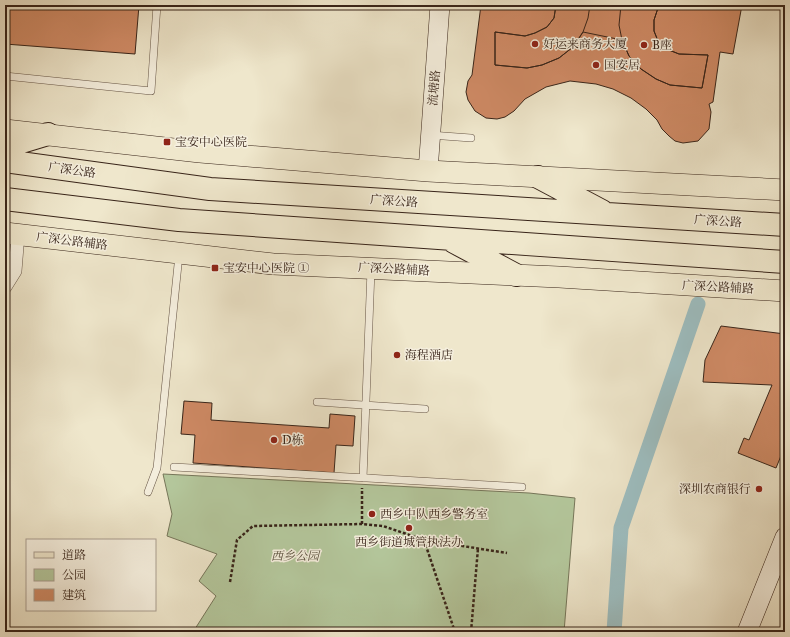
<svg xmlns="http://www.w3.org/2000/svg" width="790" height="637" font-family="'IM FELL Great Primer','Noto Serif SC',serif">
<rect width="100%" height="100%" fill="#efe7cc"/>
<filter id="stains"><feTurbulence type="fractalNoise" baseFrequency=".005" numOctaves="4"/><feColorMatrix values="0 0 0 0 .2 0 0 0 0 .09 0 0 0 0 .02 0 0 0 .5 -.17"/></filter>
<radialGradient id="worn" r=".72"><stop offset=".6" stop-color="#630" stop-opacity="0"/><stop offset="1" stop-color="#630" stop-opacity=".3"/></radialGradient>
<!-- green -->
<path fill="#b4c79c" stroke="#76765a" d="M163,474L529,493L575,498L564,632H193L216,596L199,581L217,554L167,536L172,514Z"/>
<g fill="none" stroke-linecap="round" stroke-linejoin="round">
<!-- canal -->
<path stroke="#9dbec1" stroke-width="15" d="M614,632L621,528L698,304"/>
</g>
<!-- building -->
<path fill="#cf8a65" stroke="#382419" d="M5,5H139L135,54L5,44Z
M481,5H742L733,54L720,52L713,102L709,104L711,112L709,129L698,141L683,143L675,141L669,136L662,129L657,120L646,109L631,98L613,89L596,84L570,81L546,87L525,99L514,111L505,117L497,119L486,118L475,111L468,100L466,92L468,81L472,75Z
M556,5H590L588,18L583,32L573,47L559,58L542,65L527,68L495,65V32L525,36L535,33L547,27L554,18Z
M556,5H659L654,20V31L658,41L669,50L679,54L708,55L702,88L670,85L656,79L641,69L629,56L622,40L583,32L573,47L559,58L542,65L527,68L495,65V32L525,36L535,33L547,27L554,18Z
M621,5H659L654,20V31L658,41L669,50L679,54L708,55L702,88L670,85L656,79L641,69L629,56L622,40L619,25Z
M721,326L785,334V446L776,468L738,453L744,438L749,440L772,385L703,382L705,360Z
M184,401L212,403L211,420L329,428L330,414L355,416L353,446L336,445L334,473L193,463L195,435L181,434Z"/>
<g fill="none" stroke-linecap="round" stroke-linejoin="round">
<!-- lane casing -->
<g stroke="#665546" stroke-width="8">
<path id="lane" d="M5,76L151,91L157,5
M430,135L471,138
M317,402L425,409
M174,467L522,487
M363,478L371,270
M148,492L157,468L179,255"/>
</g>
<!-- street casing -->
<g stroke="#665546" stroke-width="14">
<path id="street" d="M5,287L15,271L18,234"/>
</g>
<!-- secondary casing -->
<g stroke="#382419" stroke-width="20">
<path id="secondary" d="M428,171L440,5
M747,632L785,537"/>
</g>
<!-- primary casing -->
<g stroke="#382419" stroke-width="22">
<path id="primary" d="M5,130L200,152L428,171L785,190
M5,233L273,264L559,277L785,291"/>
</g>
<!-- highway casing -->
<g stroke="#382419" stroke-width="24">
<path id="highway" d="M5,147L48,134
M5,161L210,189L785,225
M538,177L602,211
M5,199L179,220L785,262
M454,242L516,275"/>
</g>
<!-- path -->
<path stroke="#382419" stroke-width="2.5" stroke-dasharray="3 2" stroke-linecap="butt" d="M362,524V488
M424,540L455,632
M230,582L237,540L253,526L362,524L383,526L424,540L507,553
M471,632L478,548"/>
<!-- lane -->
<use href="#lane" stroke="#f5efde" stroke-width="7"/>
<!-- street -->
<use href="#street" stroke="#f5efde" stroke-width="13"/>
<!-- secondary -->
<use href="#secondary" stroke="#f5efde" stroke-width="19"/>
<!-- primary -->
<use href="#primary" stroke="#efe7cc" stroke-width="21"/>
<!-- highway -->
<use href="#highway" stroke="#efe7cc" stroke-width="22"/>
</g>
<!-- markers -->
<g fill="#8f2418" stroke="#f5efde" stroke-width="1.5">
<circle cx="535" cy="44" r="4"/>
<circle cx="644" cy="45" r="4"/>
<circle cx="596" cy="65" r="4"/>
<rect x="163" y="138" width="8" height="8" rx="2"/>
<rect x="211" y="264" width="8" height="8" rx="2"/>
<circle cx="397" cy="355" r="4"/>
<circle cx="274" cy="440" r="4"/>
<circle cx="759" cy="489" r="4"/>
<circle cx="372" cy="514" r="4"/>
<circle cx="409" cy="528" r="4"/>
</g>
<g text-anchor="middle" dominant-baseline="central" stroke-width="3" stroke-linejoin="round" paint-order="stroke">
<!-- poi labels -->
<g font-size="12" fill="#382419" stroke="#f5efde" text-anchor="start">
<text x="543" y="44">好运来商务大厦</text>
<text x="652" y="45">B座</text>
<text x="604" y="65">国安居</text>
<text x="175" y="142">宝安中心医院</text>
<text x="223" y="268">宝安中心医院 ①</text>
<text x="405" y="355">海程酒店</text>
<text x="282" y="440">D栋</text>
<text x="751" y="489" text-anchor="end">深圳农商银行</text>
<text x="380" y="514">西乡中队西乡警务室</text>
<text x="409" y="542" text-anchor="middle">西乡街道城管执法办</text>
</g>
<!-- street labels -->
<g font-size="12" fill="#382419" stroke="#f5efde">
<text transform="translate(434 88) rotate(-85)">流塘路</text>
<text transform="translate(72 170) rotate(8)">广深公路</text>
<text transform="translate(394 201) rotate(4)">广深公路</text>
<text transform="translate(718 221) rotate(4)">广深公路</text>
<text transform="translate(72 241) rotate(7)">广深公路辅路</text>
<text transform="translate(394 269) rotate(3)">广深公路辅路</text>
<text transform="translate(718 287) rotate(3)">广深公路辅路</text>
</g>
<!-- park labels -->
<g font-size="12" font-style="italic" fill="#574d3a" stroke="#f5efde">
<text x="295" y="556">西乡公园</text>
</g>
</g>
<!-- margin -->
<rect width="790" height="637" fill="none" stroke="#efe7cc" stroke-width="20"/>
<rect x="6" y="6" width="778" height="625" fill="none" stroke="#382419" stroke-width="2"/>
<rect x="10" y="10" width="770" height="617" fill="none" stroke="#382419"/>
<!-- legend -->
<rect x="26" y="539" width="130" height="72" fill="#f5efde" stroke="#a99e8f"/>
<rect x="34" y="552" width="20" height="6" fill="#efe7cc" stroke="#a99e8f"/>
<text x="62" y="559" font-size="12" fill="#382419">道路</text>
<rect x="34" y="569" width="20" height="12" fill="#b4c79c" stroke="#a99e8f"/>
<text x="62" y="579" font-size="12" fill="#382419">公园</text>
<rect x="34" y="589" width="20" height="12" fill="#cf8a65" stroke="#a99e8f"/>
<text x="62" y="599" font-size="12" fill="#382419">建筑</text>
<rect width="100%" height="100%" filter="url(#stains)"/>
<rect width="100%" height="100%" fill="url(#worn)"/>
</svg>
